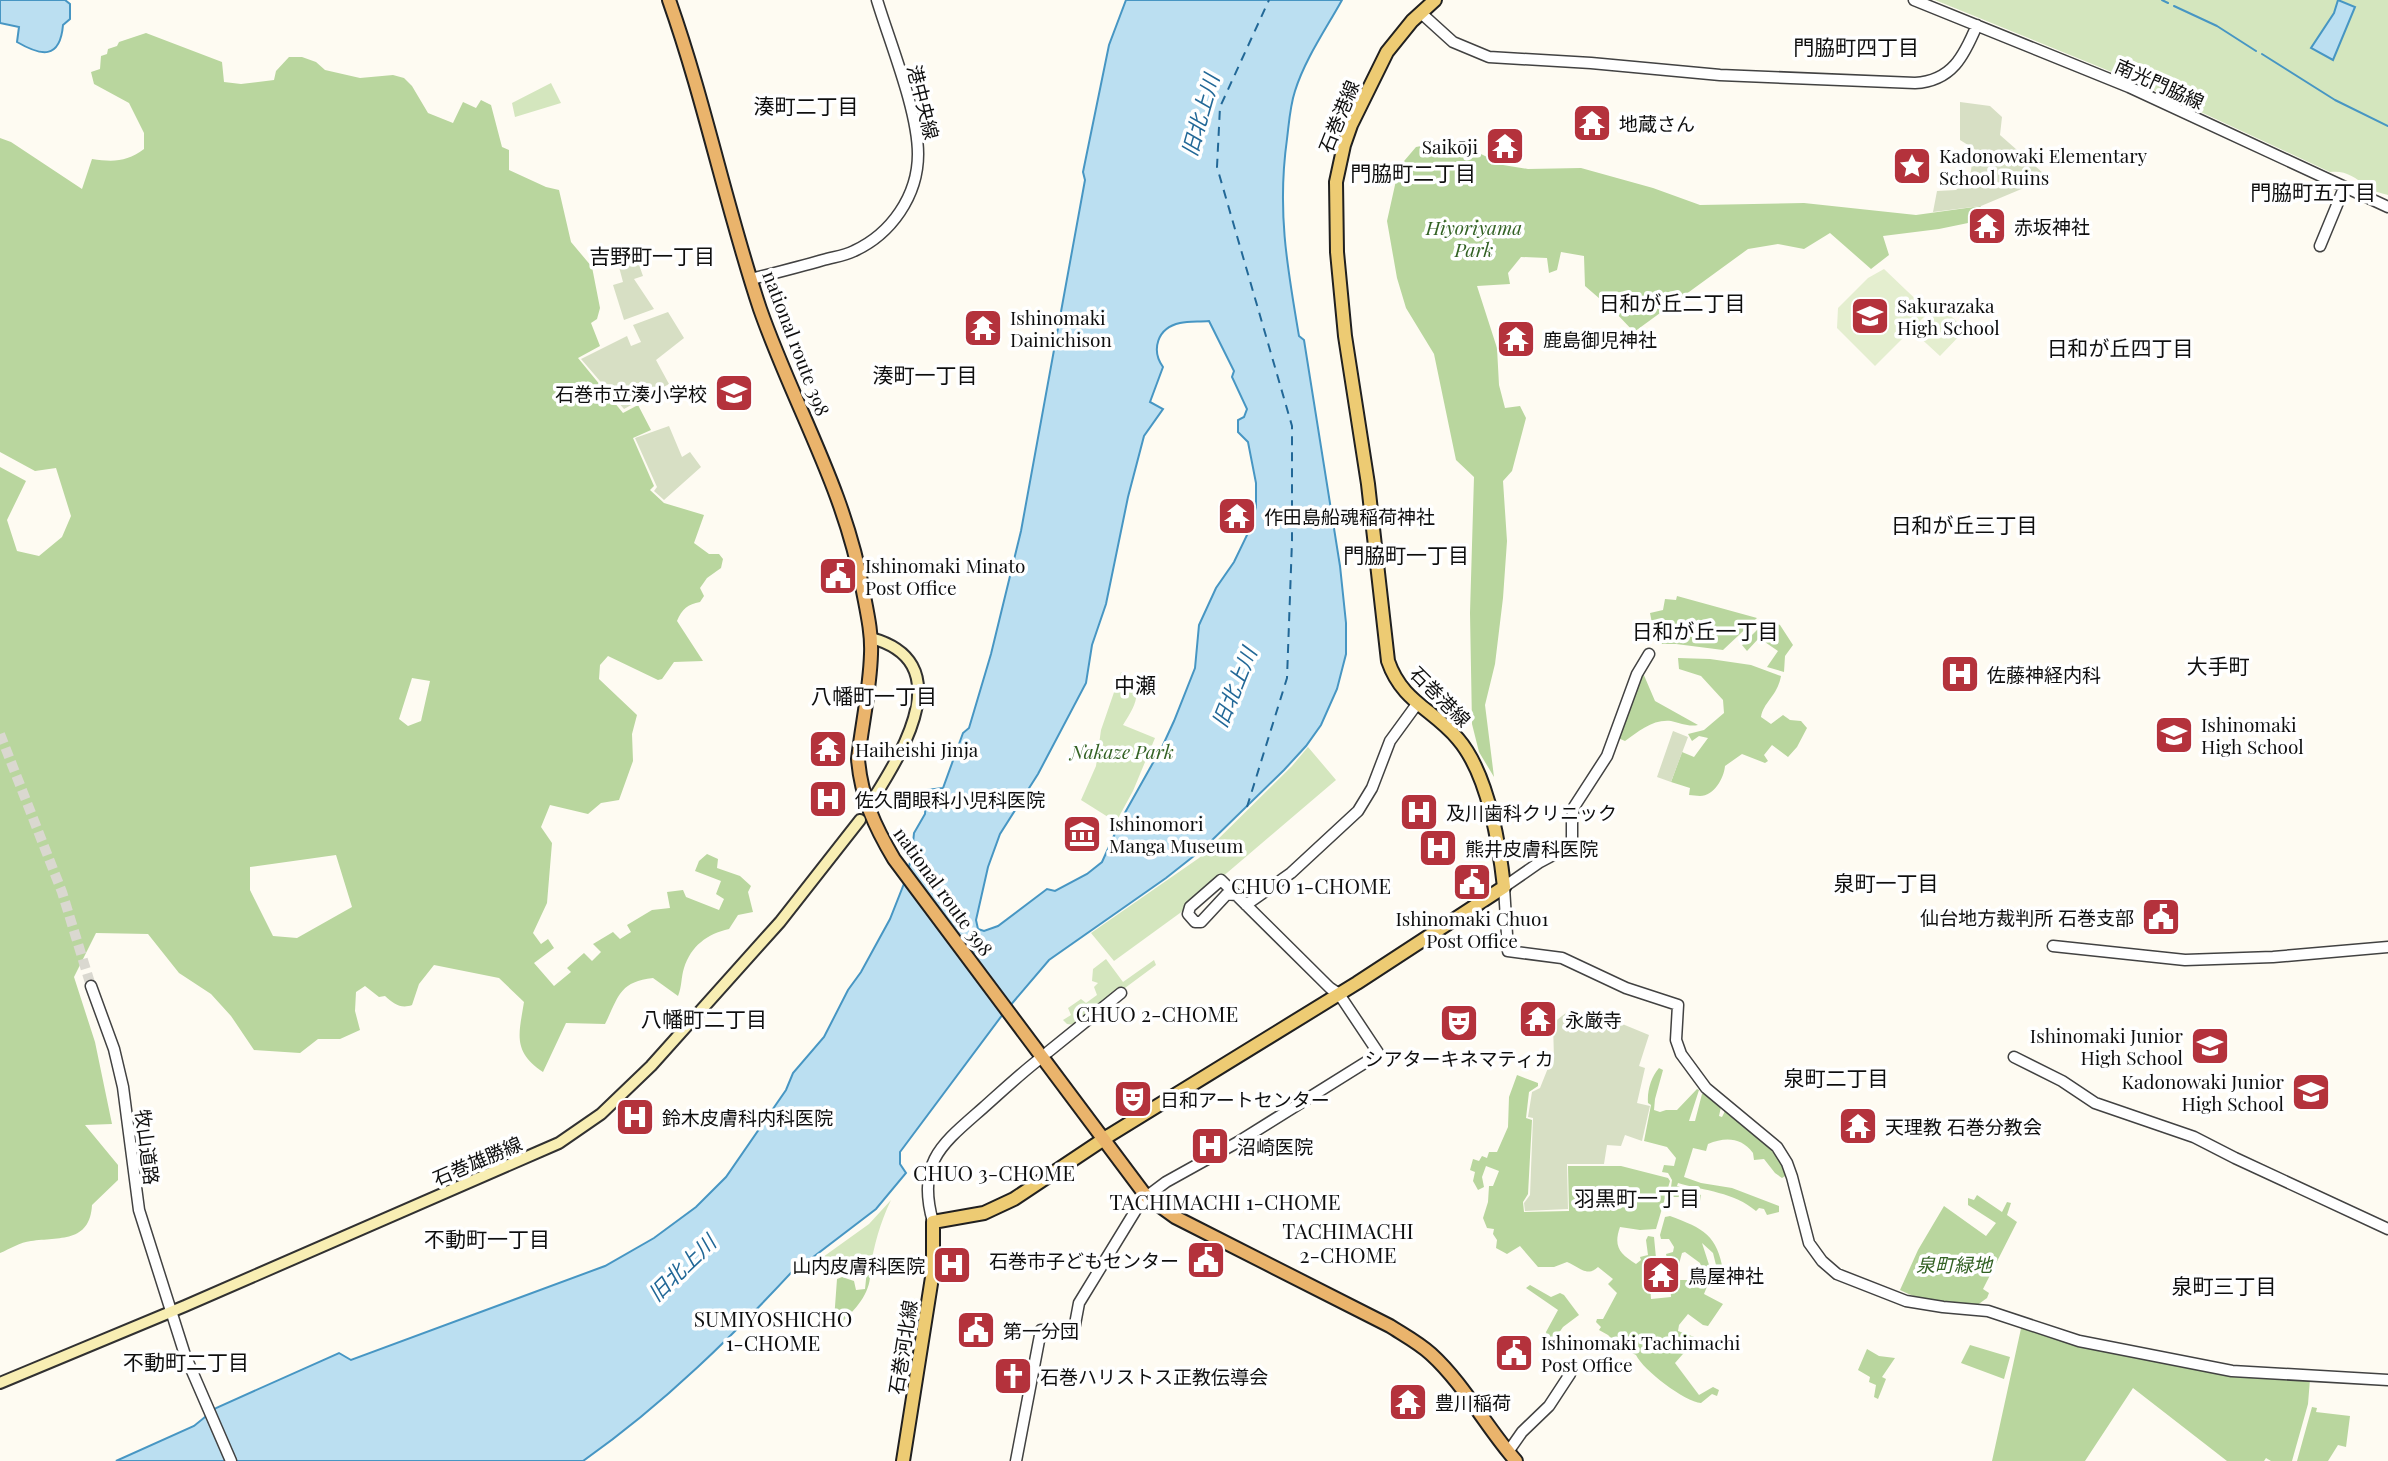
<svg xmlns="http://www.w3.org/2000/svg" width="2388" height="1461" font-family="'Playfair Display','Noto Sans JP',serif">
<rect width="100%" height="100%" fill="#fefbf2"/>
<!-- green -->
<path fill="#d4e6be" d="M1935,0H2388V195C2381,193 2371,191 2366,186C2355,177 2345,170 2330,172L2134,81Z
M551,83L561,103L515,117L512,103Z
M1121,672C1146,689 1136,704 1123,725L1155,738L1133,791L1116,822L1081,800L1096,766L1101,730Z
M1308,747L1336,780L1180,913L1114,961L1091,933L1199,858L1292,766Z
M1106,959L1123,982L1154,960L1156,965L1075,1025L1067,1024L1063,1020L1071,1015L1068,1008L1081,999L1086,1003L1097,995L1094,987L1098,983L1092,981L1093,969Z
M891,1200C880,1223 874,1245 870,1270L838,1274V1269L824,1262L823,1257L869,1224Z"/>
<!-- forest -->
<path fill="#b9d69e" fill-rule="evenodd" d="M146,33L222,62L224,82L241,84L274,80L276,71L289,57H302L316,62L325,70L360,78L393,75L404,78L412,86L428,113L453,123L463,102L476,108L481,100L491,105L502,147L509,150V170L546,187L559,190L571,242L592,267L600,308L597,319L591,323L600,346L578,358L623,413L638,405L651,430L633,438L654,486L650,490L664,503L704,515L694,543L709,554H719L723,559L721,568L707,578L700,588L704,596L700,602C688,604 682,609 677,621L703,661L674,662L662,679L658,680L608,656L600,665L599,679L637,715L632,734L633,761L619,800L601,803L588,814L550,805L541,827L552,843L547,903L533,933L541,944L548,939L554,948L534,963L554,986L571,972L567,968L584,953L592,961L601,952L593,944L613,932L620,939L631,932L627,925L652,910L670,908L667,892L683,890L686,897L719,910L724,899L716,894L721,881L695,871L699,861L707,854L718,859L717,868L740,876L751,886L748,892L753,912L738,915L729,929C707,934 691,946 684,968C681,977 682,987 678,996L653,978C619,982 619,996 605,1024L566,1023L543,1072C512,1051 519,1034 524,1002L499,978L434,965L419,984L412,1005C401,1009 394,1004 385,996L379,997L365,986L356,992L355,1011L360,1030L340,1039H318L300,1053L254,1050L231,1016L211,994L179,973L148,934L96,933L74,977L95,1042L112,1124L85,1125L118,1165V1180L92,1205C90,1243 59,1237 31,1241C20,1242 10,1249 0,1253V467L26,481L7,520L17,551L39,556L62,537L71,516L56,468L35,471L0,452V138L11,142L82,189L92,159C113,162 127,162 144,149V133L129,103L94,84L91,72L100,69L101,56L107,54L108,49L117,46L119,42ZM412,678L430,681L421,721L408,726L399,719ZM336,855L352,907L297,938L273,936L250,890V867Z
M1453,140L1503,165L1528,169L1581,168L1653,188L1700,205L1804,203L1916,215L1981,206L1968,223L1939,229L1883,236L1889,255L1871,269L1830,233L1804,249L1778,244L1748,249L1634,332L1615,312L1585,286L1584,256L1561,252L1557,270L1549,273L1547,258L1521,257L1508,273L1510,284L1477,286L1497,348L1499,385L1505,408L1520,406L1526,418L1512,471L1503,481L1507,541L1503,598L1495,664L1485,705L1494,777L1479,752L1472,724L1470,613L1474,477L1456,460L1434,354L1406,308L1397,278L1387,221L1399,167L1416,147Z
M1677,596L1757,618L1723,650L1676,644H1656L1650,613L1663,610L1665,599L1676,600Z
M1771,621L1780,625L1793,645L1785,656L1784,672L1767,667L1778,651L1759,638L1747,651L1742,645L1764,623Z
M1678,658L1710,659L1751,665L1781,676C1777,697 1764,701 1761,717L1771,724L1783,715L1790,720L1801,721L1807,728L1797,747L1788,757L1772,745L1764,755L1768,761L1765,763L1742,754L1725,766C1724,778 1714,796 1700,796C1696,796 1693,795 1689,795L1690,788L1671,782L1682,752L1694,757L1708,738L1699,736L1692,741L1688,734L1704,730L1724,713L1723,700L1701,676L1679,669Z
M1643,673L1655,701L1698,725C1688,727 1681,723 1671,721C1653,719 1639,731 1625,741L1618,738L1639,676Z
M1659,1068L1663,1070L1655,1099L1654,1110L1660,1112L1666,1110H1677L1697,1089L1699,1090L1689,1121H1695L1702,1094H1704L1721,1107L1719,1116L1722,1117L1725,1111L1781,1158L1787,1175L1782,1178L1775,1173L1764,1159L1754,1160L1753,1153C1741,1137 1725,1137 1708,1144L1706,1151L1693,1148L1684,1177L1701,1183L1732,1188L1779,1206V1212L1767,1215L1764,1209L1759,1208L1756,1211C1734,1192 1705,1191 1678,1183L1677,1186L1701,1195L1699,1207L1695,1208L1693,1200L1688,1197H1673L1671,1207L1668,1209L1672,1180L1668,1173L1662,1172L1664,1165L1674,1166L1676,1158L1667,1147L1644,1141L1651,1105L1648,1103C1647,1091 1651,1077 1659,1068Z
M1517,1075L1538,1083V1086L1529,1092L1526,1118L1532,1120L1528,1194L1523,1202L1524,1212L1569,1211L1568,1166H1621L1668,1178L1670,1181L1656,1229L1640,1230L1620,1227C1613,1247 1620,1254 1636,1264L1641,1260L1640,1257L1648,1255L1646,1240L1648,1236L1654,1237L1656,1258L1648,1260L1651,1299L1671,1297L1670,1281L1673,1276L1674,1268L1678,1269L1679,1280H1693L1701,1267L1700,1263L1685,1252L1682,1253L1679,1264L1668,1262L1666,1254L1673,1252L1674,1247L1669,1239H1661L1660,1235L1665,1217L1670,1216C1705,1229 1718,1235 1724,1276L1720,1281L1713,1253L1702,1243L1712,1274L1704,1294L1723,1304L1708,1326L1703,1325L1688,1314L1679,1325L1678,1331L1697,1338L1675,1363L1699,1395L1713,1387L1719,1390L1717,1396L1712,1394L1701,1403C1685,1402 1643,1370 1636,1355L1620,1347L1608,1335L1599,1330L1601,1327L1596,1322L1597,1319H1603L1617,1293L1608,1284L1613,1279L1598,1267C1587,1278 1578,1266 1567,1262L1554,1267H1538L1520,1246L1507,1254L1496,1248L1497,1240L1493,1234L1494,1229L1487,1228L1483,1218L1488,1202L1489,1186H1493L1499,1171L1486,1166L1482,1177L1484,1187L1478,1190L1473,1181L1475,1172L1470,1170L1473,1159L1479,1161L1482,1156L1487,1158L1489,1152H1497L1508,1127L1509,1097Z
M1977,1195L2002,1212L2007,1202L2011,1203L2007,1215L2017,1222L1983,1289L1989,1293L1987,1298L1976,1306C1952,1303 1922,1302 1900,1290L1918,1250L1944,1206L1986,1236L1996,1223L1968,1205V1198L1974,1200Z
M867,1270H870C872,1292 856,1309 841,1323L834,1320L837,1279L842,1277L854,1281L856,1290L865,1289Z
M1530,1285L1551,1297L1560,1293L1564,1295L1579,1315L1563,1327L1554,1340L1547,1336L1546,1332L1558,1310L1526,1288Z
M2022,1324L2082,1344L2310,1379L2308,1404L2292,1461H2271L2266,1458L2264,1461H2227L2133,1388L2085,1461H1992Z
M1970,1345L2010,1357L2004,1379L1961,1363Z
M1867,1349L1879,1356L1895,1358L1882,1377L1886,1379L1878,1399L1874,1397L1876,1385L1869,1382L1870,1377L1858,1370Z
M2312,1407L2317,1408L2316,1412L2350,1416L2346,1447L2338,1445L2328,1461H2297Z"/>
<!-- cemetery -->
<path fill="#d7dfc4" d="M1960,102L1990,106L2002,117L2000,135L2043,173L2038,182L1981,206L1933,212L1937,191L1956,190L1970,178L1972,163L1975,160L1976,150L1960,140Z
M638,262L643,276L634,279L654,309L624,320L613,285L623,282L619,267Z
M668,312L684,338L656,360L669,384L624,409L581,359L627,336L631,346L641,342L633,325Z
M669,426L682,457L690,452L701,467L664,500L654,491L657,487L635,438Z
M1673,731L1688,737L1671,782L1657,777Z
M1571,1009L1601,1019L1603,1016L1649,1035L1639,1066L1645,1068L1637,1103L1650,1106L1642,1141L1625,1135L1621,1146L1607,1145L1604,1164H1567L1568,1209L1525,1211L1524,1203L1530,1195L1533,1118L1528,1117L1532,1092L1540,1088L1550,1063L1554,1059L1553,1023Z"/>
<!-- pitch -->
<path fill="#e4eecf" d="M1884,269L1929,312L1875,366L1837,328L1838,308L1868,278Z
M1941,306L1965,330L1940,356L1915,333Z"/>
<!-- water -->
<path fill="#bbdff1" stroke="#4796c3" stroke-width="2" fill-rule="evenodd" d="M0,0H65L70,4V19L63,25C60,60 41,56 17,42L19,27L0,23Z
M1126,0H1342C1326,29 1305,59 1295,91C1290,106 1289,123 1287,139C1277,210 1287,266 1299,336L1304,340L1340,566L1346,623V654L1337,689L1321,725L1306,746L1284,770L1204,848L1166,878L1049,960L1003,1014L900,1152V1164L906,1173L876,1209L804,1264L801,1262C734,1335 664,1404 583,1461H116L194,1426L216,1408L339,1353L351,1360L605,1266L654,1238L696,1207L726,1177L786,1090L793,1073L824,1037L848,990L861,972L890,919L907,876L912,853L914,833L925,814L927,790L943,788L963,733L969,728L991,654L1021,531L1085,180L1083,172L1109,45ZM1209,321L1234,371L1232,377L1247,409L1244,417L1238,420V432L1248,442L1256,483V507L1249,531L1234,562L1216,588L1199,625L1195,668L1174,721L1163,745L1122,818L1102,862L1087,874L1055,891L1047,889L998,926L984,931L978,929L976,920L988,867L1000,834L1038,774L1086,683L1092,645L1106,604L1128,497L1144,436L1163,409L1150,402L1163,367C1151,350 1157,328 1180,323C1189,321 1199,322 1209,321Z
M2338,0L2355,7L2333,60L2311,48L2334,13Z"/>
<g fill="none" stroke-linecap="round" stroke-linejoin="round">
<!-- stream -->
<path stroke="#4796c3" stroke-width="2" d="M2162,0L2168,3
M2174,6L2217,26L2256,51
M2262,54L2335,100L2388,126"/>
<!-- ferry -->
<path stroke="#226897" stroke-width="2" stroke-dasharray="9 7" stroke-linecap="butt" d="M1247,807L1287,678L1292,541V426L1217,167L1220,107L1269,0"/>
<!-- tertiary-tunnel -->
<path stroke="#dad8d0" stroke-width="10" stroke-dasharray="10 5" stroke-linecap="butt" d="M0,734L62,892L91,986"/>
<!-- tertiary casing -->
<g stroke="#424242" stroke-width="13">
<path id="tertiary" d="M1914,0L2129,87L2388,207
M1421,13L1453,42L1489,57L1591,63L1720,75L1915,83C1952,81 1964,56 1977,25
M2320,246L2344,188
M751,279C775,273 799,267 823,260C833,257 844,256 854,251C891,234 918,196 918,154C918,111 890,43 877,0
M1649,654L1637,674L1607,756L1574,807L1572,819V845L1540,862L1504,887L1508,951L1562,958L1626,988L1678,1005L1676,1040L1681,1054L1706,1088L1777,1147L1787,1163L1792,1177L1809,1243L1822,1261L1837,1274L1906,1301L1943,1307L1988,1311L2079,1341L2232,1371L2388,1380
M1246,905L1291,873L1358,811L1372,788L1390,741L1417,704
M2053,946L2185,960L2273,957L2388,947
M91,986L114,1049L123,1087L139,1210L185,1355L231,1461
M1048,1052L1121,993
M2014,1057L2062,1081L2095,1103L2194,1137L2235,1158L2388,1229
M933,1222C916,1162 942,1144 983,1108C1001,1092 1018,1076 1037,1061
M1073,1335L1079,1303L1142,1200L1166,1182L1238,1142L1379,1054L1339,994L1330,988L1221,880L1190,907L1188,914L1195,922H1201L1227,894L1236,895
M1508,1452L1522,1432L1549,1406L1570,1374
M1016,1461L1041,1330"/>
</g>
<!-- secondary casing -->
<g stroke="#313131" stroke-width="14">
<path id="secondary" d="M871,638C957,661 905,748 875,796
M0,1383L185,1306L559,1143L601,1114L651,1066L780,922L860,820"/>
</g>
<!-- primary casing -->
<g stroke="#202020" stroke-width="16">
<path id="primary" d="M903,1461L933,1271V1222L984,1213L1014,1199L1110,1135L1357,983L1504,887C1499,842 1488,774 1458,739C1433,709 1402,702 1388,661L1368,484L1345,336L1337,252L1336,182L1344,145L1351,125L1387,52L1412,21L1435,0"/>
</g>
<!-- trunk casing -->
<g stroke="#202020" stroke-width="16">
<path id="trunk" d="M669,0C705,102 726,207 760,309C794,406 845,489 863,591C867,612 872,633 871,654C870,689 862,724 858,759C861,797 875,827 894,859L1146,1196L1175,1217L1390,1326C1404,1335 1419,1343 1431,1354C1464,1384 1486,1427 1516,1461"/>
</g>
<!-- tertiary -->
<use href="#tertiary" stroke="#fff" stroke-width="10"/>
<!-- secondary -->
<use href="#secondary" stroke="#f8eeb3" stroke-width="10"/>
<!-- primary -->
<use href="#primary" stroke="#edcb73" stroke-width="12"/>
<!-- trunk -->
<use href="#trunk" stroke="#eab46c" stroke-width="12"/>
</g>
<!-- icons -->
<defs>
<g id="temple-square" transform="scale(2.0125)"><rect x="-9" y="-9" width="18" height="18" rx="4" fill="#b4323c" stroke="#fff"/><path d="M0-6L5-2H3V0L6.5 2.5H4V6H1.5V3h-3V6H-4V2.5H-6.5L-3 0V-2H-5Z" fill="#fff"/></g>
<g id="sight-square" transform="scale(2.0125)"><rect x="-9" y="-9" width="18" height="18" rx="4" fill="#b4323c" stroke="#fff"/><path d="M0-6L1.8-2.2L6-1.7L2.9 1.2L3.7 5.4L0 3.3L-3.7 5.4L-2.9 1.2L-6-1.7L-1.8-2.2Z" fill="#fff"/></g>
<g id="school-square" transform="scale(2.0125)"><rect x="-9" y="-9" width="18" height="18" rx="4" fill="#b4323c" stroke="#fff"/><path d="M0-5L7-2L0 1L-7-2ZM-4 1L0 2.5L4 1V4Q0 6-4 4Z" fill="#fff"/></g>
<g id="civic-square" transform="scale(2.0125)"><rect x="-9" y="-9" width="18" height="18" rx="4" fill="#b4323c" stroke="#fff"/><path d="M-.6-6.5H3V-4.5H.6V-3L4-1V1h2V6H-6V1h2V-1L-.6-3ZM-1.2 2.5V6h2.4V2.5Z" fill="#fff"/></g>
<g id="hospital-square" transform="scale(2.0125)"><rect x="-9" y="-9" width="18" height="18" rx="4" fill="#b4323c" stroke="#fff"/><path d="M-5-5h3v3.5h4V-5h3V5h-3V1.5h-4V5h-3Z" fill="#fff"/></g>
<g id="museum-square" transform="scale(2.0125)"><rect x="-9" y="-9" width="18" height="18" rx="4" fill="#b4323c" stroke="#fff"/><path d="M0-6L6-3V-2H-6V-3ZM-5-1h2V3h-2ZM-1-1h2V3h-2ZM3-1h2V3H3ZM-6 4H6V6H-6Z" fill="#fff"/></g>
<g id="theatre-square" transform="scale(2.0125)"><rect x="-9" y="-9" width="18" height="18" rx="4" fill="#b4323c" stroke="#fff"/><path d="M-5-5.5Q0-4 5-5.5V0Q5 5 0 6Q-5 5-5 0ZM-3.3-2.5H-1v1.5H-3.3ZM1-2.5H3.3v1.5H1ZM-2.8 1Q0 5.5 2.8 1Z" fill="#fff"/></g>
<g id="church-square" transform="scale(2.0125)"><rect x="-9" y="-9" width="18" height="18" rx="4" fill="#b4323c" stroke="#fff"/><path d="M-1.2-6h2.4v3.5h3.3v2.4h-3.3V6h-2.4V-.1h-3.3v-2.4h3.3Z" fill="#fff"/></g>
</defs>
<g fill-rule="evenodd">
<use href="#temple-square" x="1592" y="123"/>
<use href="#temple-square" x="1505" y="146"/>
<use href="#sight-square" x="1912" y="166"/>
<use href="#temple-square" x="1987" y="226"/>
<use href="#school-square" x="1870" y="316"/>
<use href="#temple-square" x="983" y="328"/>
<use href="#temple-square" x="1516" y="339"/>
<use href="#school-square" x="734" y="393"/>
<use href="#temple-square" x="1237" y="516"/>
<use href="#civic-square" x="838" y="576"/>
<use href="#hospital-square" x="1960" y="674"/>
<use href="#school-square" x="2174" y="735"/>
<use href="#temple-square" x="828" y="749"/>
<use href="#hospital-square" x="828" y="799"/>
<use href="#hospital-square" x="1419" y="812"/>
<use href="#museum-square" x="1082" y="834"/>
<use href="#hospital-square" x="1438" y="848"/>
<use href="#civic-square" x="1472" y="882"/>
<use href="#civic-square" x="2161" y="917"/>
<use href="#temple-square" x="1538" y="1019"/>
<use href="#theatre-square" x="1459" y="1023"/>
<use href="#school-square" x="2210" y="1046"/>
<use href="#school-square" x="2311" y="1092"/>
<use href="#theatre-square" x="1133" y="1099"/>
<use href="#hospital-square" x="635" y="1117"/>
<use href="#temple-square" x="1858" y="1126"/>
<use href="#hospital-square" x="1210" y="1146"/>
<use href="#civic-square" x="1206" y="1260"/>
<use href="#hospital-square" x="952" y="1265"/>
<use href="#temple-square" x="1661" y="1275"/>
<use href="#civic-square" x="976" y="1330"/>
<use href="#civic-square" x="1514" y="1353"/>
<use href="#church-square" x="1013" y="1376"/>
<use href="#temple-square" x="1408" y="1402"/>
</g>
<g text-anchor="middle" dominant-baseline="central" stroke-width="7" stroke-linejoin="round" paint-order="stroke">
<!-- street labels -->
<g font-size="19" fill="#0f0f0f" stroke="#fff">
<text transform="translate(2160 83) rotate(24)">南光門脇線</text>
<text transform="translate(924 102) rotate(76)">港中央線</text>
<text transform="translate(1338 116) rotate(-68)">石巻港線</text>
<text transform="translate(797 343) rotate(69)">national route 398</text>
<text transform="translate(1441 696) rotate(45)">石巻港線</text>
<text transform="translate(944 891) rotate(54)">national route 398</text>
<text transform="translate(148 1147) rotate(83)">牧山道路</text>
<text transform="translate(477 1160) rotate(-23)">石巻雄勝線</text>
<text transform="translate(902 1347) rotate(-81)">石巻河北線</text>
</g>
<!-- poi labels -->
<g font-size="19" fill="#0f0f0f" stroke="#fff" text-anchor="start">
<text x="1619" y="123">地蔵さん</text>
<text x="1478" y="146" text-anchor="end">Saikōji</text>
<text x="1939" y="155">Kadonowaki Elementary<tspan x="1939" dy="22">School Ruins</tspan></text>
<text x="2014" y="226">赤坂神社</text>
<text x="1897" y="305">Sakurazaka<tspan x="1897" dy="22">High School</tspan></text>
<text x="1010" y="317">Ishinomaki<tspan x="1010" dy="22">Dainichison</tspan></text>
<text x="1543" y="339">鹿島御児神社</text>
<text x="707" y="393" text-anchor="end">石巻市立湊小学校</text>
<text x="1264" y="516">作田島船魂稲荷神社</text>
<text x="865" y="565">Ishinomaki Minato<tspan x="865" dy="22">Post Office</tspan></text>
<text x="1987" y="674">佐藤神経内科</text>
<text x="2201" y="724">Ishinomaki<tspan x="2201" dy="22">High School</tspan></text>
<text x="855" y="749">Haiheishi Jinja</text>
<text x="855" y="799">佐久間眼科小児科医院</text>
<text x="1446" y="812">及川歯科クリニック</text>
<text x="1109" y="823">Ishinomori<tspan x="1109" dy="22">Manga Museum</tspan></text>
<text x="1465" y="848">熊井皮膚科医院</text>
<text x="2134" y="917" text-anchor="end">仙台地方裁判所 石巻支部</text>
<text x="1472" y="918" text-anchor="middle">Ishinomaki Chuo1<tspan x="1472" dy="22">Post Office</tspan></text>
<text x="1565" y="1019">永厳寺</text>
<text x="2183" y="1035" text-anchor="end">Ishinomaki Junior<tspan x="2183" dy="22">High School</tspan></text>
<text x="1459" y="1058" text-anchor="middle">シアターキネマティカ</text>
<text x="2284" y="1081" text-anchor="end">Kadonowaki Junior<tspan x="2284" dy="22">High School</tspan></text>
<text x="1160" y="1099">日和アートセンター</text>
<text x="662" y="1117">鈴木皮膚科内科医院</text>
<text x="1885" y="1126">天理教 石巻分教会</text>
<text x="1237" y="1146">沼崎医院</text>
<text x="1179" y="1260" text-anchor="end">石巻市子どもセンター</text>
<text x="925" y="1265" text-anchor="end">山内皮膚科医院</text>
<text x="1688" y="1275">鳥屋神社</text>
<text x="1003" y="1330">第一分団</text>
<text x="1541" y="1342">Ishinomaki Tachimachi<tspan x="1541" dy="22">Post Office</tspan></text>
<text x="1040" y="1376">石巻ハリストス正教伝導会</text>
<text x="1435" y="1402">豊川稲荷</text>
</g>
<!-- park labels -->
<g font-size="19" font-style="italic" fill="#336224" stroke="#fff">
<text x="1474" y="227">Hiyoriyama<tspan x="1474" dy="22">Park</tspan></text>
<text x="1122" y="751">Nakaze Park</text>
<text x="1954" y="1264">泉町緑地</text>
</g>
<!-- neighbourhood labels -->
<g font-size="21" fill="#0f0f0f" stroke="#fff">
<text x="1856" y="46">門脇町四丁目</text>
<text x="806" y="105">湊町二丁目</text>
<text x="1413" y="172">門脇町二丁目</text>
<text x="2313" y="191">門脇町五丁目</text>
<text x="652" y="255">吉野町一丁目</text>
<text x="1672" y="302">日和が丘二丁目</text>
<text x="2120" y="347">日和が丘四丁目</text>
<text x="925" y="374">湊町一丁目</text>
<text x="1964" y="524">日和が丘三丁目</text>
<text x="1406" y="554">門脇町一丁目</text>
<text x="1705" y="630">日和が丘一丁目</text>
<text x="2218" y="665">大手町</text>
<text x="1135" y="684">中瀬</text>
<text x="874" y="695">八幡町一丁目</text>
<text x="1886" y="882">泉町一丁目</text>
<text x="1311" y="885">CHUO 1-CHOME</text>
<text x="1157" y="1013">CHUO 2-CHOME</text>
<text x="704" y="1018">八幡町二丁目</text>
<text x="1836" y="1077">泉町二丁目</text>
<text x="994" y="1172">CHUO 3-CHOME</text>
<text x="1637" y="1197">羽黒町一丁目</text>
<text x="1225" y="1201">TACHIMACHI 1-CHOME</text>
<text x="1348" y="1230">TACHIMACHI<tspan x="1348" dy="24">2-CHOME</tspan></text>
<text x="487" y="1238">不動町一丁目</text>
<text x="2224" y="1285">泉町三丁目</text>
<text x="773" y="1318">SUMIYOSHICHO<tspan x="773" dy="24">1-CHOME</tspan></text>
<text x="186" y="1361">不動町二丁目</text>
</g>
<!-- water labels -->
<g font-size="21" font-style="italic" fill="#226897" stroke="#fff">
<text transform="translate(1199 115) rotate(-74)">旧北上川</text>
<text transform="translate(1233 687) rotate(-68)">旧北上川</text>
<text transform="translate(681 1267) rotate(-44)">旧北上川</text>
</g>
</g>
</svg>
